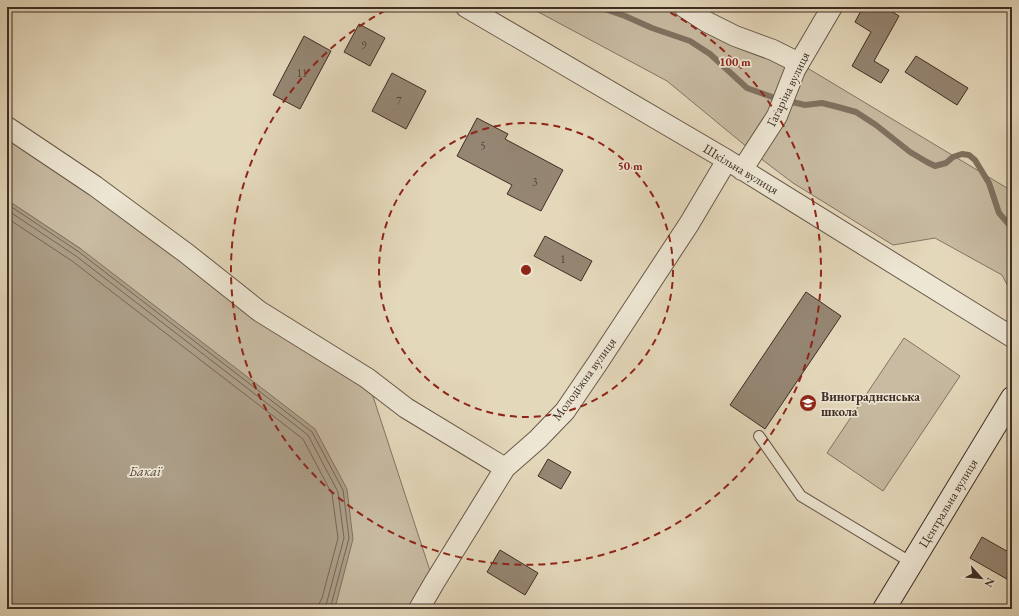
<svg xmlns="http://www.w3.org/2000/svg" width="1019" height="616" font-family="'EB Garamond',serif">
<rect width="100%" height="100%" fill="#e4d8bb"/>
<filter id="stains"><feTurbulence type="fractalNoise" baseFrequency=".005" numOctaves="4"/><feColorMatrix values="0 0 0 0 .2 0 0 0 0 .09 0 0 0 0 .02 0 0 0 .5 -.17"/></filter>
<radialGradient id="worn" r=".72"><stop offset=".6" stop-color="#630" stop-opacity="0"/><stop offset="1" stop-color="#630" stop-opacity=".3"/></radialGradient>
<!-- green -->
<path fill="#c8bba2" stroke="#847464" d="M529,7H684L799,63L1012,191V294L1002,275L935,238L893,245L793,183L764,161L667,81Z
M7,127L367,378L434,583L419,609H333L336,604L81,249L7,200Z
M904,338L960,376L883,491L827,453Z"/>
<!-- water -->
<path fill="#ac9e88" stroke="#807160" d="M7,200L81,249L315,429L347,489L353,539L336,604L333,609H7Z"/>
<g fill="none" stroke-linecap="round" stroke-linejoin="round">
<!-- shore -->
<path stroke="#766656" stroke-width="1" d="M7,204L79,252L312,432L343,490L349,538L330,609
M7,210L76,256L308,435L338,492L344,538L325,609
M7,218L72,261L303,439L332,494L338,538L322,598L319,604V609"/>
<!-- stream -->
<path stroke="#807160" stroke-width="6" d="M599,7L625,16L652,28L690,41L710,54L747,88L775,98L805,105L822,103L838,107L856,112L876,125L910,152L927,162L935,166L946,163L953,157L962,154L969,155L975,160L989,183L999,213L1012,228"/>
</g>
<!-- building -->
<path fill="#958673" stroke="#3f2d25" d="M863,7H884L899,16L874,61L889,70L881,83L852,66L871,32L855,22Z
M359,24L385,38L370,66L344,52Z
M304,36L331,51L300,109L273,95Z
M916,56L968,88L957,105L905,72Z
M392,73L426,91L406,129L372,111Z
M477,118L508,134L505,139L563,170L541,211L507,194L512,185L457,156Z
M545,236L592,261L581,281L534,256Z
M806,292L841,316L765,429L730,405Z
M548,459L571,472L561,489L538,476Z
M982,537L1012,554V582L970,558Z
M500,550L538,573L525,595L487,572Z"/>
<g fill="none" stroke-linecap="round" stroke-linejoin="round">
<!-- lane casing -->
<g stroke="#68584a" stroke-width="12">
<path id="lane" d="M759,436L801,496L912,563"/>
</g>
<!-- street casing -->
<g stroke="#68584a" stroke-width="22">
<path id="street" d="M466,7L727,160L1012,337
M684,7L707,22L735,36L773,50L799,63
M7,127L95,186L186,253L259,311L367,378L406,408L505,468
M742,170L777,116L795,70L832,7
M419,609L434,583L505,468L538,439L565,411L597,364L689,224L727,160"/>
</g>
<!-- secondary casing -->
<g stroke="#3f2d25" stroke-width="24">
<path id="secondary" d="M884,609L1012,398"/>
</g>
<!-- lane -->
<use href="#lane" stroke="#ede6d3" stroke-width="10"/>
<!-- street -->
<use href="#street" stroke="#ede6d3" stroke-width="20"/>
<!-- secondary -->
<use href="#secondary" stroke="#ede6d3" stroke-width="22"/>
</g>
<!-- distance rings -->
<g fill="none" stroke="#8f2418" stroke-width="2" stroke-dasharray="7 5">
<circle cx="526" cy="270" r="147"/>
<path d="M660 7A295 295 0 1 1 392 7"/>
</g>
<!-- icons -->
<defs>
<g id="school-disc" transform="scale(0.9)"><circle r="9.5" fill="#8f2418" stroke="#ede6d3"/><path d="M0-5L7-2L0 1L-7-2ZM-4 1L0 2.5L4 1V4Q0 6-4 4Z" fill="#fff"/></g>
</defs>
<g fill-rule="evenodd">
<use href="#school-disc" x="808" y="403"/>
</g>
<g text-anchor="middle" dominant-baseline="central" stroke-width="3.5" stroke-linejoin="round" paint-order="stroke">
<!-- number labels -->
<g font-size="11" fill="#544338">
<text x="364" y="45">9</text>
<text x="302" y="73">11</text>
<text x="399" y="101">7</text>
<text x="483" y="145">5</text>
<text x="535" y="182">3</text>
<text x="563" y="259">1</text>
</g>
<!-- street labels -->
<g font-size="13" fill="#3f2d25" stroke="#ede6d3">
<text transform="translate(788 89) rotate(-64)">Гагаріна вулиця</text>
<text transform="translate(741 169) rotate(31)">Шкільна вулиця</text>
<text transform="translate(584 379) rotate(-54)">Молодіжна вулиця</text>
<text transform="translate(948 503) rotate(-59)">Центральна вулиця</text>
</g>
<!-- poi labels -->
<g font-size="13" font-weight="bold" fill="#3f2d25" stroke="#ede6d3" text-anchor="start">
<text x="821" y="396">Виноградненська<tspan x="821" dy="15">школа</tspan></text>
</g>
<!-- water labels -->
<g font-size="14" font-style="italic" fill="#5a493e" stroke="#ede6d3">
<text x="145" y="471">Бакаї</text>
</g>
</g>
<circle cx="526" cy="270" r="6" fill="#8f2418" stroke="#ede6d3" stroke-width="2"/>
<g font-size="12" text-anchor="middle" font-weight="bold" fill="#8f2418" stroke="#ede6d3" stroke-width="3.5" stroke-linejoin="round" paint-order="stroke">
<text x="735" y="66">100 m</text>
<text x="630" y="170">50 m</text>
</g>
<!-- margin -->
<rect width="1019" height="616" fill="none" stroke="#e4d8bb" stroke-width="24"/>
<rect x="8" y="8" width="1003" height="600" fill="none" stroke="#3f2d25" stroke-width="2"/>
<rect x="12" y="12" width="995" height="592" fill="none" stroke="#3f2d25"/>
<!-- north arrow -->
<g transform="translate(981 578) rotate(117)" stroke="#ede6d3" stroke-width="3" paint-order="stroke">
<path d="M0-3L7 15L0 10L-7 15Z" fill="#3f2d25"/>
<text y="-6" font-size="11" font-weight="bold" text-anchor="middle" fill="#3f2d25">N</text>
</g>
<rect width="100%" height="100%" filter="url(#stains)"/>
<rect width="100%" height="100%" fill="url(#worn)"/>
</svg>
